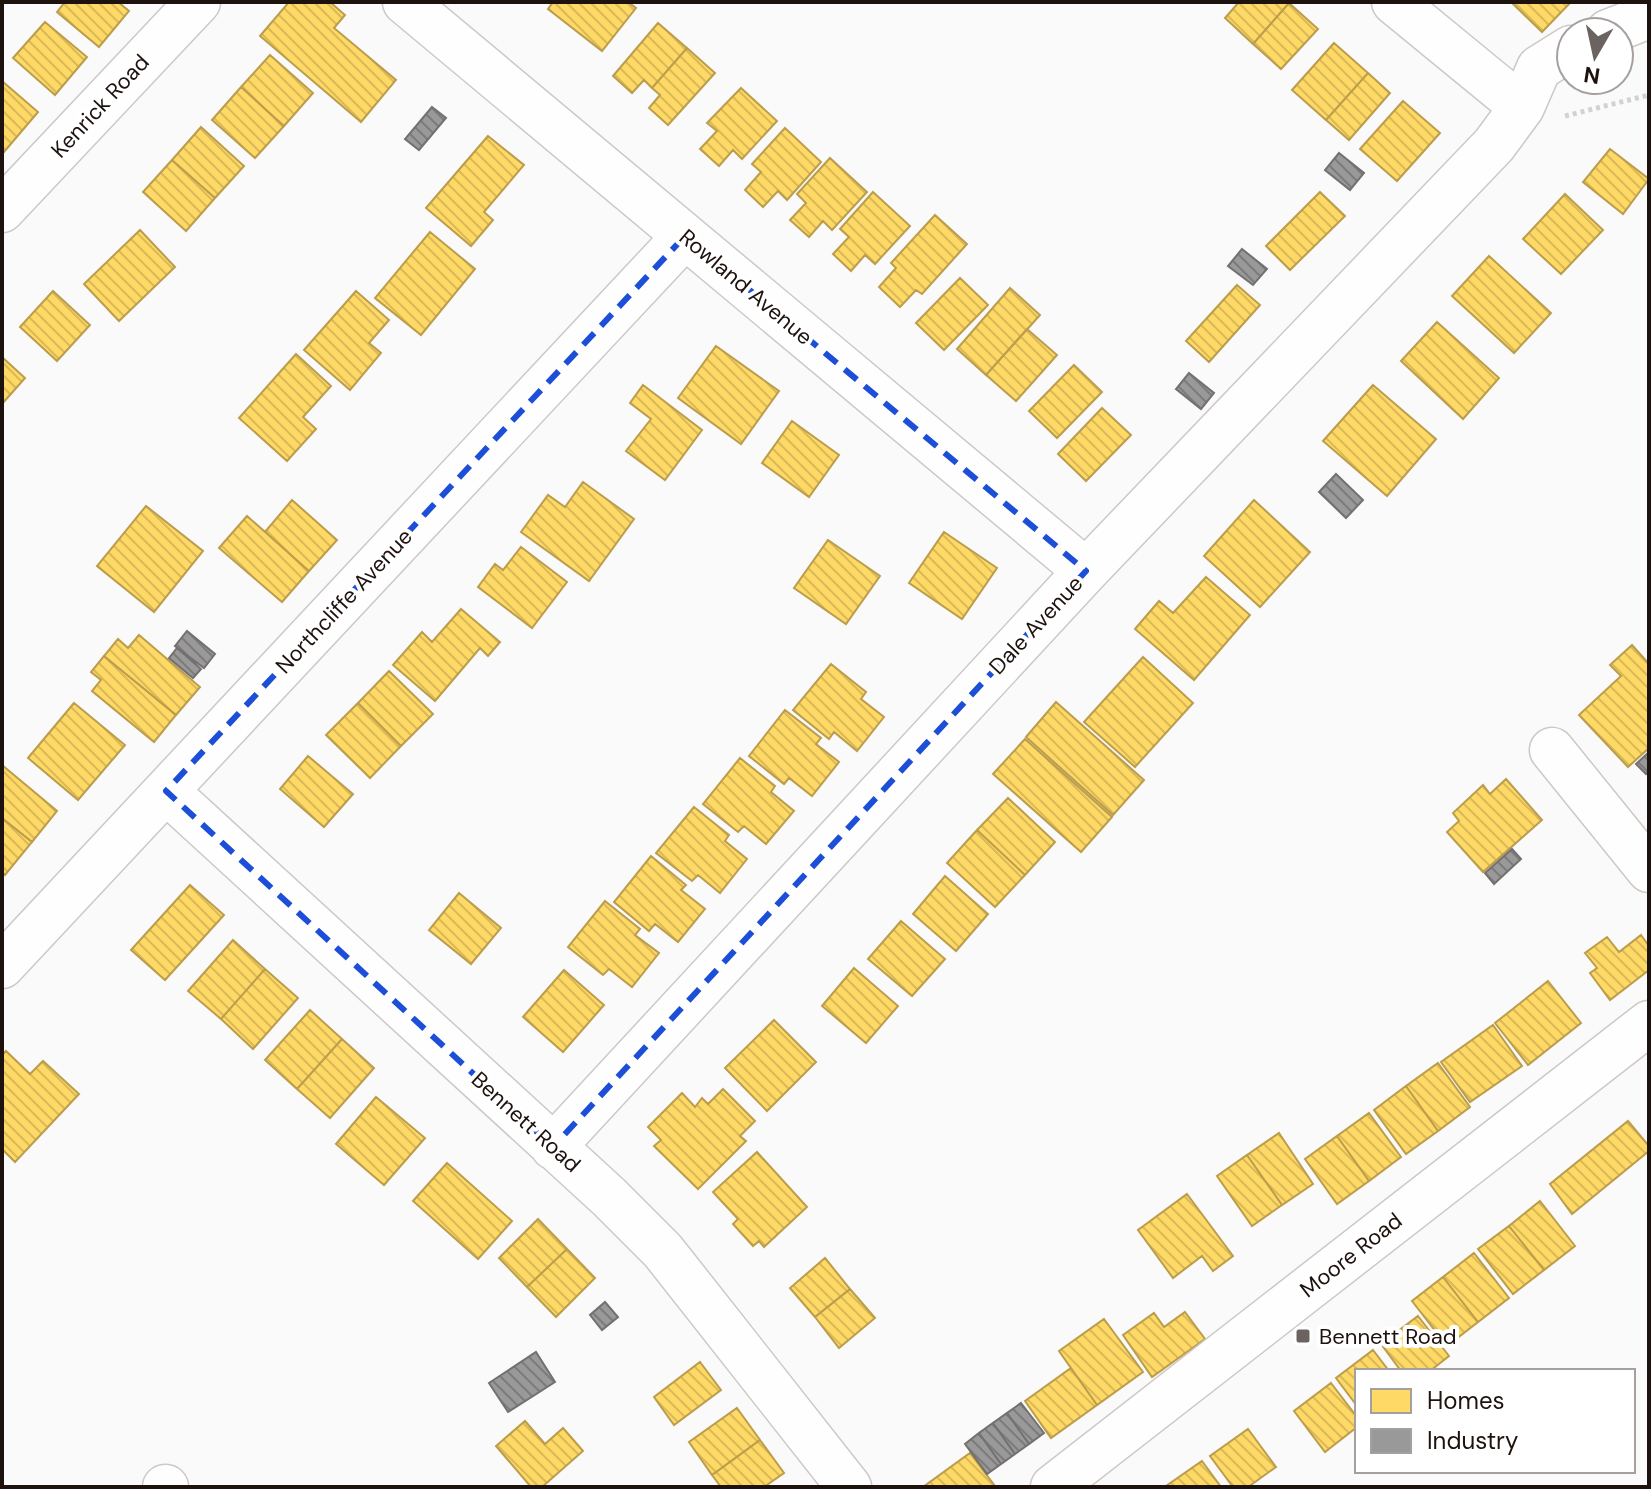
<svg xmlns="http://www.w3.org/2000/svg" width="1651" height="1489" font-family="'DM Sans',sans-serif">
<defs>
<pattern id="homes-back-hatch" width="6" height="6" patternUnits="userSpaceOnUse" patternTransform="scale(2)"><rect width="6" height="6" fill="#ffd966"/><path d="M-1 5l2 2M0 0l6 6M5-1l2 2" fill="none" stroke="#dab957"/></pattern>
<pattern id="industry-back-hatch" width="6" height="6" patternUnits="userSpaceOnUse" patternTransform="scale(2)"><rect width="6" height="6" fill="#999"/><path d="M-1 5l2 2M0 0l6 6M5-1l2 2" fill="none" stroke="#7c7b7b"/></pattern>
</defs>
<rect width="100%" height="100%" fill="#fafafa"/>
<!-- homes -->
<path fill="url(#homes-back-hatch)" stroke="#bb9d4b" stroke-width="2" d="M65,2H118L129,11L99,47L57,12Z
M289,2H330L345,15L334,28L396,80L361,122L260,36Z
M553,2H628L636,8L602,51L548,9Z
M1239,2H1288L1289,3L1253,44L1225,18Z
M1511,2H1571L1542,32Z
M1289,3L1318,29L1281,69L1253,44Z
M45,22L87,57L55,95L13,58Z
M658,23L687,48L652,88L644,80L632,93L613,76Z
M1334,43L1368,73L1326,120L1292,90Z
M687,48L715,73L668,125L649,108L660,95L652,88Z
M270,55L313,93L284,126L241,87Z
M1368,73L1390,93L1349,140L1326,120Z
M2,81L38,112L4,152L2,150Z
M241,87L284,126L255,158L212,120Z
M741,88L777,121L742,159L733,150L719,166L700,149L717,131L707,123Z
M1403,101L1440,133L1397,181L1360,149Z
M201,127L244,166L215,198L172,160Z
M785,128L821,162L787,200L778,191L763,207L745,190L761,172L752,164Z
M488,136L524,165L484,212L493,220L471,246L426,208Z
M1610,149L1649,179L1623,214L1583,182Z
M830,158L867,192L832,230L823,221L809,237L790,220L806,203L797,194Z
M172,160L215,198L186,231L143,192Z
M873,192L910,226L875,264L865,255L851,271L833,254L849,237L840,229Z
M1320,192L1345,216L1290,270L1266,246Z
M1565,194L1603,230L1561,274L1523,239Z
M935,215L967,244L922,294L916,290L900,307L879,287L896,268L891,263Z
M140,230L175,267L119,321L84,284Z
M430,232L475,269L421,335L375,298Z
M1489,256L1551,313L1514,353L1452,296Z
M960,278L988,305L944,350L916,323Z
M1237,285L1260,305L1209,362L1186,341Z
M1010,288L1040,315L986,375L957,349Z
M53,291L90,325L57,361L20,327Z
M356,291L389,320L369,343L381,353L350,390L304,350Z
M1437,322L1499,378L1463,419L1401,361Z
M1027,329L1057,355L1016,401L986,375Z
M716,346L779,391L741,444L678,398Z
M296,354L331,386L303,417L316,429L287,461L239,418Z
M2,357L25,378L2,404Z
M1074,365L1102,392L1057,438L1029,411Z
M643,385L702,430L665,480L626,451L651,419L630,403Z
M1373,385L1436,439L1387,496L1323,441Z
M1102,408L1131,435L1086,481L1058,454Z
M792,421L839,455L809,497L762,463Z
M583,482L634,519L589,581L521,532L548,495L565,507Z
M292,500L337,540L309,571L265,532Z
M1254,500L1310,552L1260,607L1204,556Z
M146,506L203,551L154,612L97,566Z
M247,516L309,571L282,602L219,548Z
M944,532L997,568L962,619L909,583Z
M828,540L880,576L846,624L794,588Z
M521,547L567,582L532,628L478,587L495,564L503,570Z
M1206,577L1250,615L1194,680L1135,629L1159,601L1173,613Z
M461,609L500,642L488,656L480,648L435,701L393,665L422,632L432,642Z
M139,635L200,687L176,715L104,656L118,639L128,648Z
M1632,645L1649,664V748L1628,767L1579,715L1621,676L1610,665Z
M104,656L176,715L154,742L92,691L101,680L91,672Z
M1143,657L1193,703L1135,767L1084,722Z
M831,664L866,692L861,699L884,717L857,751L834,732L829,739L793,710Z
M389,671L433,714L401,746L358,703Z
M1056,702L1144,780L1113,815L1026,737Z
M74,703L125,745L78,800L28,758Z
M358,703L401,746L370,778L326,735Z
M785,710L821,738L816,744L839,762L812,796L789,778L784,784L749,756Z
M1025,739L1112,817L1081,852L993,774Z
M308,756L353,794L324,827L280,789Z
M740,758L775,786L771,792L794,811L766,844L744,826L738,832L703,804Z
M2,765L57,811L32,842L2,818Z
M1506,779L1542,820L1483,872L1447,832L1459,821L1453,813L1483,785L1490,794Z
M1008,798L1055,842L1025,875L977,830Z
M694,807L729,835L725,841L747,859L720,893L698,875L692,881L656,853Z
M2,818L32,842L5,875L2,872Z
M977,830L1025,875L995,907L947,863Z
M651,856L686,885L681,890L705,909L678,942L655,924L649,931L614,902Z
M945,876L988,914L956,951L913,914Z
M190,885L224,915L165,980L131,950Z
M459,893L501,928L471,964L429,930Z
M605,901L640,929L635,935L659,953L632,987L609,969L603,975L568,947Z
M901,921L945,959L912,996L868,959Z
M1641,935L1649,946V970L1610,1000L1590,973L1597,968L1585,953L1607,937L1619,952Z
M233,940L265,969L221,1019L188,991Z
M854,968L898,1006L866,1043L822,1006Z
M265,969L298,998L253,1049L221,1019Z
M564,970L604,1005L563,1052L523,1017Z
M1548,981L1581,1023L1528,1065L1495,1023Z
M310,1010L342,1039L297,1089L265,1060Z
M774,1020L816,1062L767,1111L725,1068Z
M1493,1025L1522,1066L1470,1102L1441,1062Z
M342,1039L374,1068L330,1118L297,1089Z
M6,1051L30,1074L43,1061L79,1094L15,1162L2,1149V1055Z
M1438,1063L1470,1107L1438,1131L1406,1086Z
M1406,1086L1438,1131L1406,1154L1374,1110Z
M723,1089L755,1121L740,1136L746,1141L698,1189L654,1146L661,1140L648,1127L682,1093L695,1107L702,1098L708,1104Z
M376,1097L425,1138L384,1185L336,1144Z
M1369,1113L1401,1157L1369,1181L1337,1136Z
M1628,1121L1649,1146V1151L1572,1214L1550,1184Z
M1279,1133L1313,1184L1282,1205L1247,1155Z
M1337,1136L1369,1181L1337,1204L1305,1159Z
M757,1152L807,1207L764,1247L759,1241L753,1246L733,1224L738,1219L713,1192Z
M1247,1155L1282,1205L1252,1226L1217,1176Z
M447,1163L512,1221L478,1259L413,1201Z
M1187,1194L1233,1256L1213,1271L1202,1256L1173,1278L1138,1230Z
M1540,1201L1575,1246L1544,1270L1509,1226Z
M538,1219L567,1249L527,1287L499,1258Z
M1509,1226L1544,1270L1513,1294L1478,1249Z
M567,1249L595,1278L556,1317L527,1287Z
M1474,1253L1509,1298L1478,1322L1443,1277Z
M825,1258L850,1289L815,1317L790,1288Z
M1443,1277L1478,1322L1447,1346L1412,1301Z
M850,1289L875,1318L839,1348L815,1317Z
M1185,1312L1205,1339L1152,1377L1123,1335L1154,1313L1164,1327Z
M1418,1316L1449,1356L1430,1371H1401L1381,1344Z
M1104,1319L1143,1372L1097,1405L1059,1351Z
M1373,1350L1389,1371H1357V1406L1336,1378Z
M700,1362L721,1390L674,1425L654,1397Z
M1071,1368L1097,1405L1051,1438L1025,1401Z
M1331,1383L1357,1417V1427L1325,1452L1294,1411Z
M737,1408L760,1440L712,1475L689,1442Z
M525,1421L545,1444L563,1428L583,1451L542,1487H531L496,1446Z
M1248,1429L1276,1467L1248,1487H1233L1210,1456Z
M760,1440L784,1473L764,1487H721L712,1475Z
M970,1453L995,1486L923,1487Z
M1202,1461L1221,1487H1166V1486Z"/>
<!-- industry -->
<path fill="url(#industry-back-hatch)" stroke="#74706f" stroke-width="2" d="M432,107L446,118L419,150L405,139Z
M1339,153L1364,173L1350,190L1325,170Z
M1242,249L1267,269L1253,285L1228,266Z
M1189,373L1214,393L1201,409L1176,389Z
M1336,474L1363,500L1346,518L1319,492Z
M187,631L215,654L204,668L175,646Z
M177,648L201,669L193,678L169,658Z
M1649,752V771L1646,774L1636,764Z
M1512,849L1521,859L1494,884L1485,873Z
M605,1302L618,1317L602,1330L590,1315Z
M536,1352L555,1382L508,1412L489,1383Z
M1021,1403L1044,1433L1029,1444L1007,1413Z
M1007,1413L1029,1444L1015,1454L993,1423Z
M993,1423L1015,1454L1001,1464L979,1433Z
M979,1433L1001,1464L987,1474L965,1444Z"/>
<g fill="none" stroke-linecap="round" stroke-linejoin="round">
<!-- minor casing -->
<g stroke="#cec8c6" stroke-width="47">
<path id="minor" d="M405,2L1086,571
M1394,2L1522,107
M1608,32L1649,16
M2,210L198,2
M1552,750L1649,870
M166,791L609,1197L663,1251L849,1487
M2,966L685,236
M553,1147L1086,571L1494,145L1522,107L1539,68L1571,48
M165,1487H166
M1053,1487L1649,1023"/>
</g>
<!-- path -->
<path stroke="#d3d2d2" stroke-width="5" stroke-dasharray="4 4" stroke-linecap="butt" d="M1565,116L1649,95"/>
<!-- minor -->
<use href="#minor" stroke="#fefefe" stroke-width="44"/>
</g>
<!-- marked area -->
<path fill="none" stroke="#1d4ed8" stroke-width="6" stroke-dasharray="16 10" stroke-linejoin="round" d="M685,236L1086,571L553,1147L166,791Z"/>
<!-- markers -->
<rect fill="#6a6360" stroke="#fff" stroke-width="3" x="1295" y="1328" width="16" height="16" rx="4"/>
<g text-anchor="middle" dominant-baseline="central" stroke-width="8" stroke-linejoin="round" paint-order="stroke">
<!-- street labels -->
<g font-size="22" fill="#1d120d" stroke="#fff">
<text transform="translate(100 106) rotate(-47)">Kenrick Road</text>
<text transform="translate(746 287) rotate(40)">Rowland Avenue</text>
<text transform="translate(344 601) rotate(-47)">Northcliffe Avenue</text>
<text transform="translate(1036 625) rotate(-47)">Dale Avenue</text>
<text transform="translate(526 1122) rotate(42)">Bennett Road</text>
<text transform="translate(1351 1255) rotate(-38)">Moore Road</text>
</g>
<!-- poi labels -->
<g font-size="22" fill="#1d120d" stroke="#fff" text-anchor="start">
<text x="1319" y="1336">Bennett Road</text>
</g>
</g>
<!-- border -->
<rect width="1651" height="1489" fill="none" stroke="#1d120d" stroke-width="8"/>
<!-- legend -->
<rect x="1355" y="1369" width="280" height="104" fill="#ffffff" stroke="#a5a09e" stroke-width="2"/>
<rect x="1371" y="1389" width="40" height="24" fill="#ffd966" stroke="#a5a09e" stroke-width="2"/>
<text x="1427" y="1409" font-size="24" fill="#1d120d">Homes</text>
<rect x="1371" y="1429" width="40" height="24" fill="#999999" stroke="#a5a09e" stroke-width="2"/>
<text x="1427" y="1449" font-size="24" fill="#1d120d">Industry</text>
<!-- north arrow -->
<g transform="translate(1595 56) rotate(189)"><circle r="38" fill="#ffffff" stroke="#a5a09e" stroke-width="2"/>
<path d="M0-6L14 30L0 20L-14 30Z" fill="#6a6360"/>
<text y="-12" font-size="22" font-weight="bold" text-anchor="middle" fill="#1d120d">N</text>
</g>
</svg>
